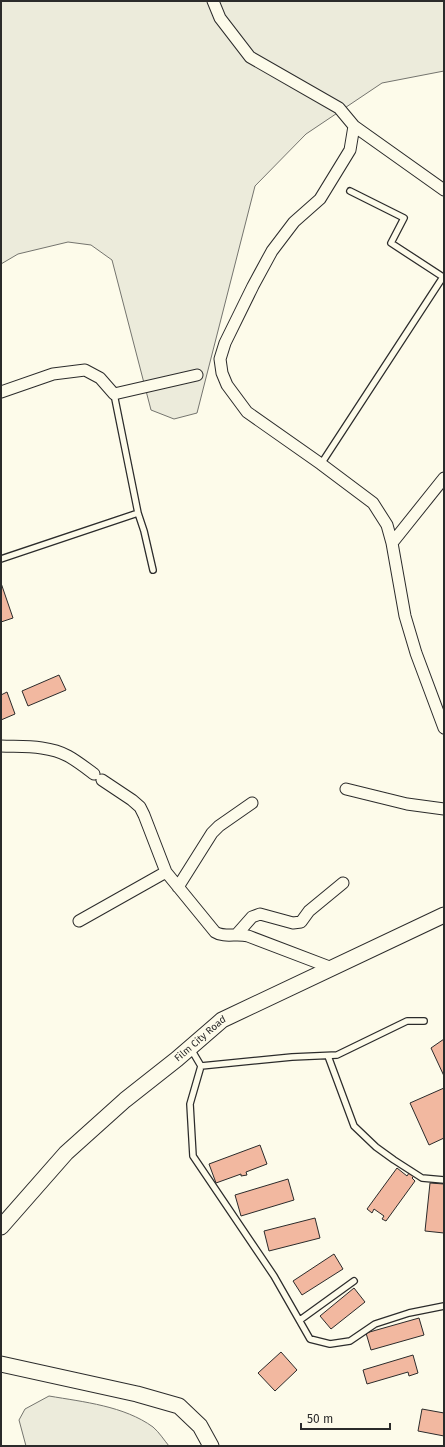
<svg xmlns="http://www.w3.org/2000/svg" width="445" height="1447" font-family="'Fira Sans',sans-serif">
<rect width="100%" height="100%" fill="#fdfbea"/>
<!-- green -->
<path fill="#ecebdb" stroke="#74746e" d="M1,1H444V71L382,83L306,134L255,186L197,413L174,419L151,410L112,260L91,245L68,242L18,254L1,264Z
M49,1396C84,1402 124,1406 153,1427C159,1432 164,1440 169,1446H26L19,1420L25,1409Z"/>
<!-- building -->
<path fill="#f2b8a0" stroke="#2b2b2b" d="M1,583L13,618L1,622Z
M59,675L66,690L28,706L22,691Z
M7,692L15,714L1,720V695Z
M444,1039V1076L431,1048Z
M444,1088V1138L429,1145L410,1103Z
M260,1145L267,1164L246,1172L247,1175L241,1176V1174L216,1183L209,1164Z
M397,1168L407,1176L409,1173L414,1176L412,1178L415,1181L386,1221L382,1219L384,1216L374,1209L372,1213L367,1209Z
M288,1179L294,1200L241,1216L235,1195Z
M430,1183L444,1184V1233L425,1231Z
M315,1218L320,1238L269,1251L264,1231Z
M334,1254L343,1269L302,1295L293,1281Z
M354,1288L365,1302L331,1329L320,1316Z
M419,1318L424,1335L371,1350L366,1333Z
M281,1352L297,1370L275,1391L258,1373Z
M413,1355L418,1373L409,1376L408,1372L367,1384L363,1370Z
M422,1409L444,1413V1436L418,1431Z"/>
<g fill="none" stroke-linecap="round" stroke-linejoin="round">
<!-- lane casing -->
<g stroke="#2b2b2b" stroke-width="8">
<path id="lane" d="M114,394L138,513L144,531L153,570
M321,464L443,277L391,243L404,218L350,191
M1,559L138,513
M191,1049L201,1066L190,1104L193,1156L274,1276L310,1339L330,1344L350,1341L375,1324L409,1313L444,1306
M328,1056L354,1126L376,1147L394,1160L422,1178L444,1180
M201,1066L292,1057L337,1055L407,1021H424
M300,1320L354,1281"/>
</g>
<!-- street casing -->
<g stroke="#2b2b2b" stroke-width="13">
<path id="street" d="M213,1L220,18L250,57L339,108L354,126L444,190
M354,126L350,150L320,199L294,222L272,251L253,286L225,343L220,359L222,373L227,385L247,412L321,464L373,503L387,525L392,543L405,616L416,653L444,728
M1,392L53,374L85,370L100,378L114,394L197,375
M392,543L444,478
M1,746C23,747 48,745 68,756C77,761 86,768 94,774
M102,780L132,800L140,807L144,815L166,872L215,932C224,938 237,933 248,936L332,968
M346,789L407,804L444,809
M178,887L212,833L219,826L252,803
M79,921L166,872
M237,934L252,917L260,914L293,923L301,922L309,911L343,883"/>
</g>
<!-- secondary casing -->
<g stroke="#2b2b2b" stroke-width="17">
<g id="secondary">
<path id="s1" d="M1,1227L66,1153L125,1100L177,1059L222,1020L444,915"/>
<path d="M1,1364L137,1394L179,1406L200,1426L211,1446"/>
</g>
</g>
<!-- lane -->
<use href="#lane" stroke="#fdfbea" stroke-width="5.5"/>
<!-- street -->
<use href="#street" stroke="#fdfbea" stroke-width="11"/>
<!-- secondary -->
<use href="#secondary" stroke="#fdfbea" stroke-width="15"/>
</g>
<g text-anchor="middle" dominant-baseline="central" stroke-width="3" stroke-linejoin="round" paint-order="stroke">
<!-- street labels -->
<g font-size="10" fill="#2b2b2b" stroke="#fdfbea">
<text stroke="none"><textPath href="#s1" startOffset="275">Film City Road</textPath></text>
</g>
</g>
<!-- border -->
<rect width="445" height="1447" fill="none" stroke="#2b2b2b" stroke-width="4"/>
<!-- scale -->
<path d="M301 1423v6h89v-6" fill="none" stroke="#2b2b2b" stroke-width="2"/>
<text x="307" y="1423" font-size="12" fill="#2b2b2b" stroke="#fdfbea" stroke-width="3" paint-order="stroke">50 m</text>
</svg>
